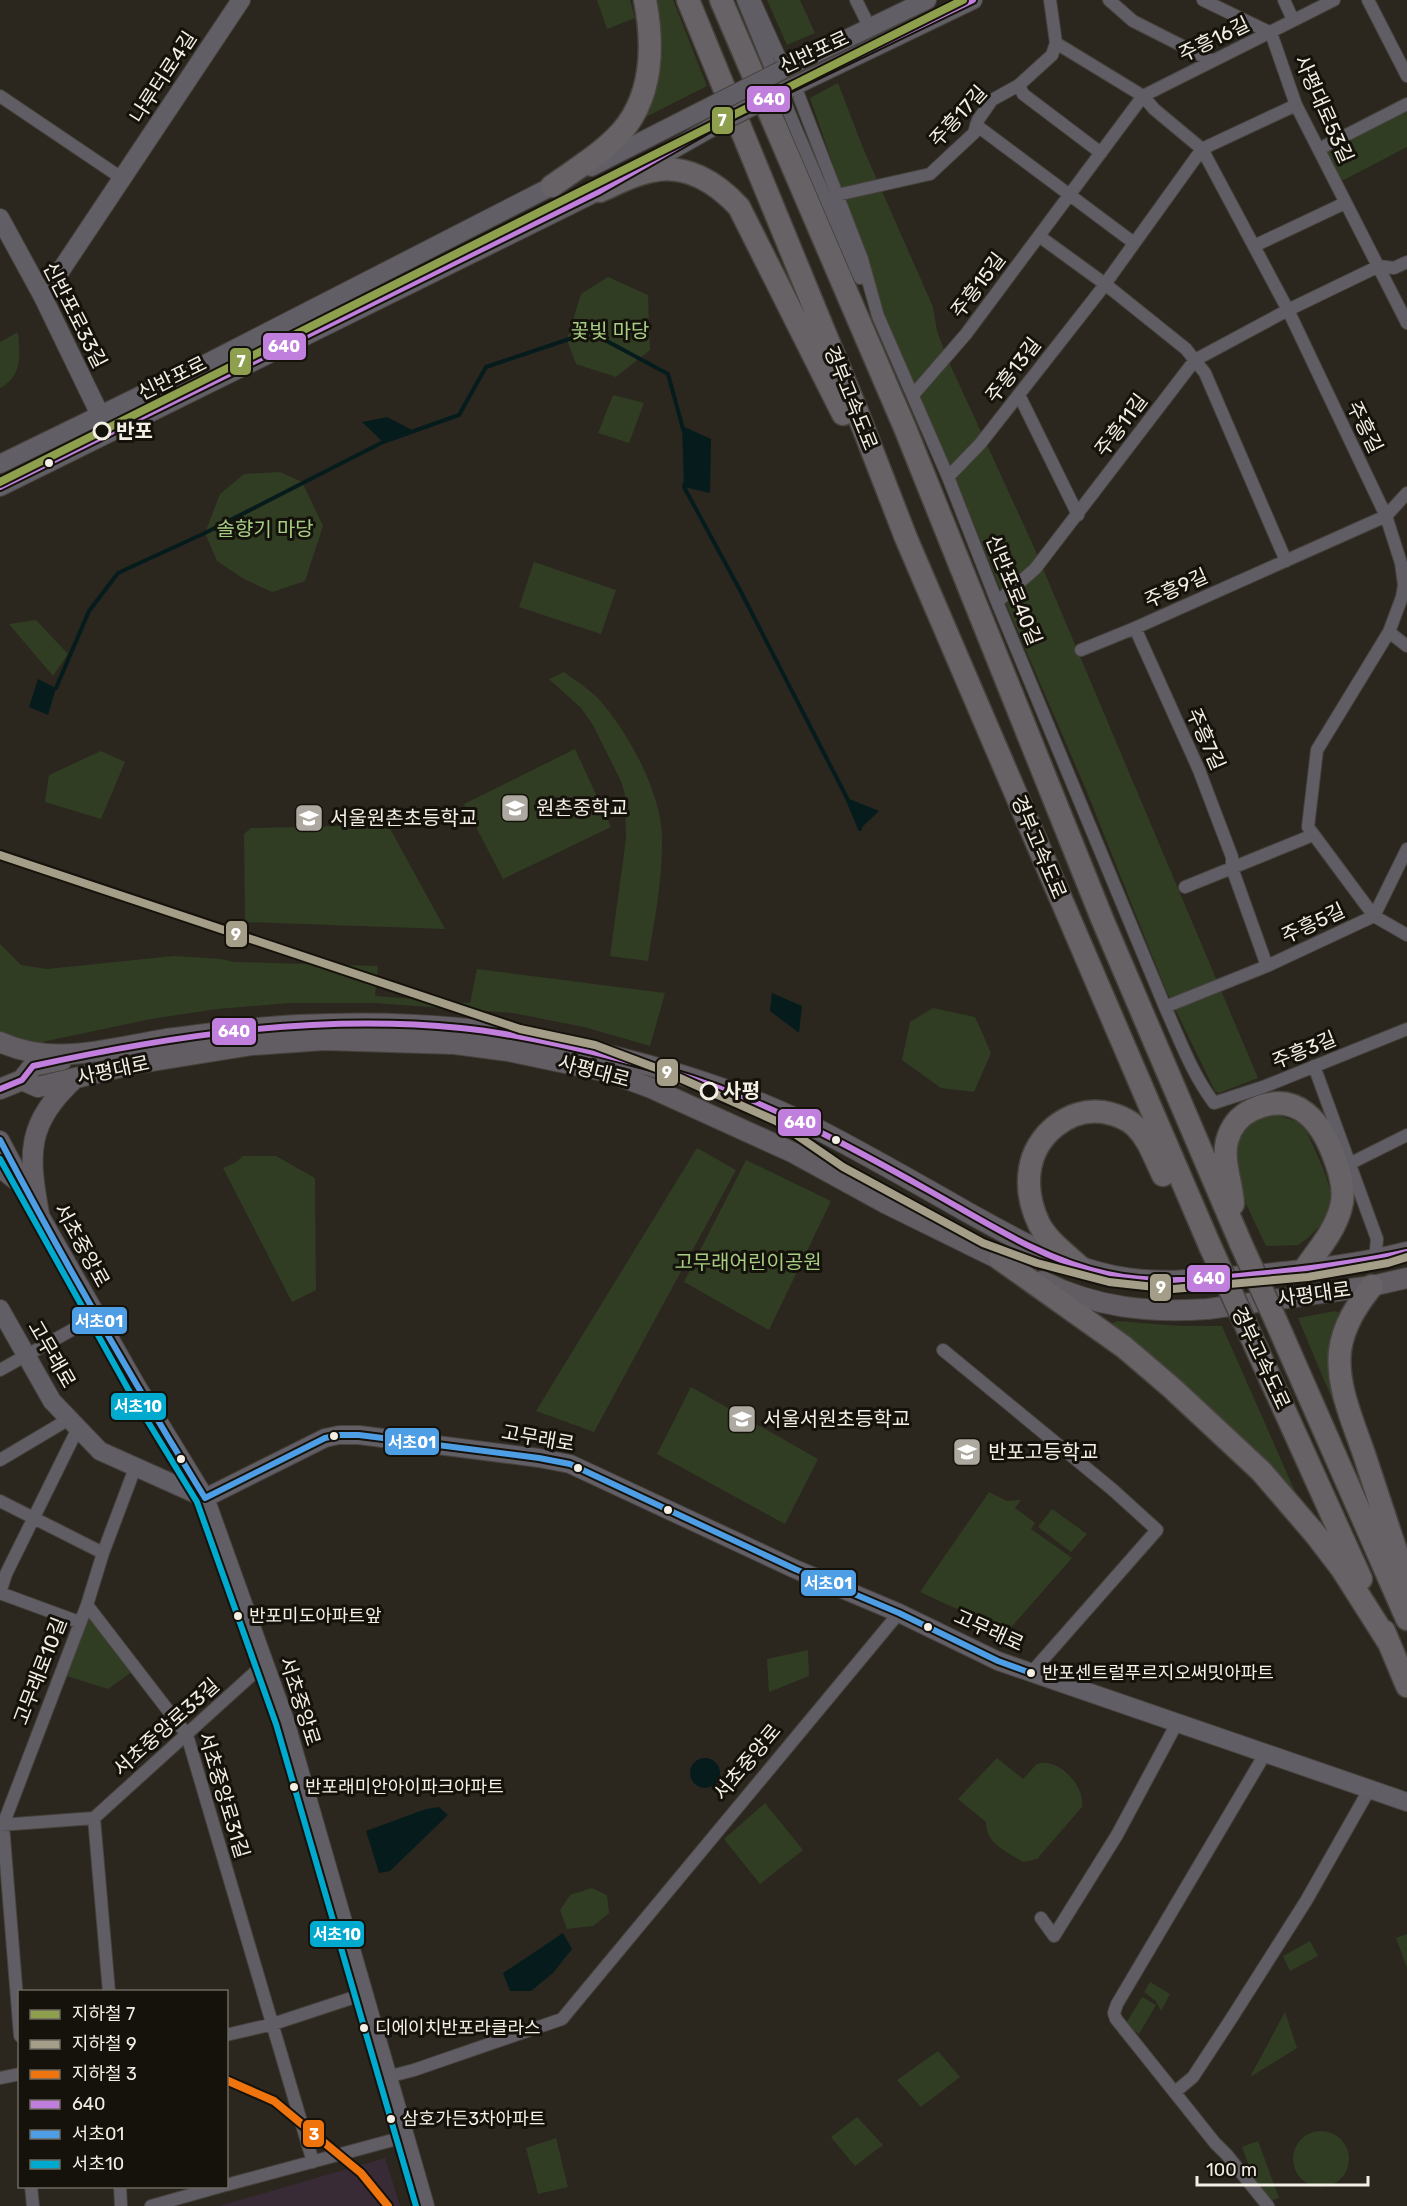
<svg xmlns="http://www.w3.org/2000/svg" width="1407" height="2206" font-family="Rubik,'Noto Sans KR',sans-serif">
<rect width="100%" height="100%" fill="#2b271f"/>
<!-- commercial -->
<path fill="#382b35" d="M385,2158L400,2206H219Z"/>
<!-- green -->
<path fill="#303d23" d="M597,0H630L635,18L607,29Z
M654,0H673L707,86L634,123C640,113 649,103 654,92C667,63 663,29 654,0Z
M767,0H800L815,33L787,45Z
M838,83L863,148L933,307L937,331L948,360L1033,545L1258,1078L1219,1093L1215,1091L1165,988L1087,792L1009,611L956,479L894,341L810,98Z
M1407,107V147L1336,184L1320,152Z
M608,277L648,295L650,350L616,377L576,364L567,340L581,294Z
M18,332C20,354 23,376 0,388V342Z
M613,395L644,403L629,443L598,433Z
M280,472L302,482L323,526L305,581L272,592L244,579L217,561L205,533L220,494L244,474Z
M534,562L616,590L601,634L519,607Z
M36,620L68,654L53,676L9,624Z
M564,672C577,682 593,691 603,704C631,738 661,793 662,837C663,879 654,921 648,961L610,956L626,839L625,795L621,781L593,725L581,708L549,679Z
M575,749L611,827L503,879L464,804Z
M101,751L125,762L101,819L45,802L49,775Z
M388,825L445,929L245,922L244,834L251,828Z
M0,944L21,965L47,969L174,956L221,959L234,962L378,966L375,996L470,1003L477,969L665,993L650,1046L584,1027L513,1013L375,1003H290L217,1009L151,1019L37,1043L0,1034Z
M933,1008L975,1017L991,1053L974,1092L941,1088L902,1060L910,1022Z
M1274,1114L1298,1122L1307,1132L1325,1173L1330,1190V1205L1325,1220L1308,1238L1298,1245L1266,1246L1237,1185L1234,1143L1249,1122Z
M697,1148L736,1170L594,1432L536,1411Z
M243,1156H276L315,1178L316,1290L292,1302L223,1168L235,1163Z
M746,1160L831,1201L769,1330L684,1282Z
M1335,1311L1342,1314L1337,1323L1379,1526L1360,1480L1337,1411L1298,1318Z
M1117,1321L1181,1326H1222L1308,1521L1125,1342L1111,1324Z
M691,1387L818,1459L785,1524L657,1454Z
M989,1492L1007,1501L1021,1500L1015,1508L1035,1523L1031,1529L1072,1558L1007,1632L920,1592Z
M1052,1509L1087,1534L1071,1552L1038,1527Z
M87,1605L136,1669L108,1689L60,1674Z
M808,1650L809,1676L769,1692L767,1659Z
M997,1758L1023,1779L1037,1764C1041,1763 1046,1762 1051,1764C1067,1768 1085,1790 1082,1807L1037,1859L1023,1862C1007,1852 985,1843 986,1822L958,1799Z
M765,1803L803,1850L760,1884L724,1839Z
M592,1888L607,1895L609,1913L593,1926L567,1929L560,1910L570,1895Z
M1407,1934V1968L1396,1938Z
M1310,1941L1318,1956L1290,1971L1283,1956Z
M1150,1982L1170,1994L1161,2011L1156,2001L1144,1992Z
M1142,1997L1156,2005L1139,2034L1125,2025Z
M1285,2012L1297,2048L1250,2077Z
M938,2051L960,2077L921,2107L897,2080Z
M857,2117L883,2145L855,2166L831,2137Z
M1293 2159a28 28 0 1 1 56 0a28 28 0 1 1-56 0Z
M556,2138L568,2187L538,2194L526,2148Z
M1258,2141L1279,2198L1263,2203L1242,2147Z"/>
<!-- water -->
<path fill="#061c1c" d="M387,417L414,431L383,442L362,422Z
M682,426L711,439L710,493L684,487Z
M38,679L56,688L48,715L29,707Z
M847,798L879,811L860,829Z
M772,993L802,1006L799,1033L770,1011Z
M690 1773a15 15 0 1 1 30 0a15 15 0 1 1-30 0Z
M439,1807L448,1815L390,1871L379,1873L366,1831L426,1809Z
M563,1933L572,1949L553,1973L531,1991H510L503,1973Z"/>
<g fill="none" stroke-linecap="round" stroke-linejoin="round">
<!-- stream -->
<path stroke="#061c1c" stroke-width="4" d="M685,483L684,487L741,592L847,798L860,829
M56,688L89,611L118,573L205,533L383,442L459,415L486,367L590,332L668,374L683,429"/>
<!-- street casing -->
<g stroke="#46423c" stroke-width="14">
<path id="street" d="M743,0L795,127L860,278
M754,0L785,69
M856,0L870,28
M1050,0L1056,43L1143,96L1154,109L1202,149L1288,310L1386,516L1401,563L1404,585L1402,597L1389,632L1317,750L1308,827L1374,916L1407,935
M1109,0L1133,21L1212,61
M1203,0L1271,33L1296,105L1407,323
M1284,0L1293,20
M1368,0L1407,76
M1019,85L1023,94L1101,153
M795,86L862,259L878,316L948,477L997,602L1165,1007C1180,1040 1192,1074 1214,1103L1263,1087L1407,1029
M0,96L123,179
M976,125L1134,243
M1319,149L1407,104
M837,195L930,174L974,133L978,120L992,100L1019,85L1052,55L1056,43
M1039,236L1105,284L1186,349L1205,373L1286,561
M1254,246L1345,203
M913,395L966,334L1143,96L1334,0
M1019,395L1078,515
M948,477L980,444L1100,291L1202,149L1296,105
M997,602L1035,569L1195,360L1288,310L1379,266L1394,268L1407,262
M1135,628L1199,770L1232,857V868L1267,966
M1389,632L1407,646
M1081,650L1135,628L1386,516L1407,493
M1185,887L1313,835
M1165,1007L1267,966L1374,916L1407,849
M1314,1066L1377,1239L1375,1260
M1349,1164L1407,1135
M943,1350L1113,1490L1157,1530L1031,1673
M0,1370L97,1316
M0,1460L69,1419
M0,1501L103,1553
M0,1593L6,1574L78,1428
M0,1593L79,1622
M87,1605L187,1735L313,2162
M1265,1754L1117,2004L1114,2013L1116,2019L1215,2143L1227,2155L1268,2206
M94,1818L264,1664
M94,1818L109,1992
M0,1825L94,1818
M1041,1918L1054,1936L1117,1835L1177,1723
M226,2035L273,2024L364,1994
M20,2036L3,1825L87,1605L103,1553L135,1468
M387,2077L414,2070L562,2019L899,1613
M0,2078L20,2074
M1175,2092L1193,2077L1231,2019L1306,1901L1369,1790
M226,2185L404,2137
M31,2186L33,2206
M120,2186L121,2206
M151,2206L222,2186"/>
</g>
<!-- secondary casing -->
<g stroke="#46423c" stroke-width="20">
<path id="secondary" d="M782,70L927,0
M790,88L973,0
M591,167L715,104
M635,171L723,121
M0,218L43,297L105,425
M43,297L241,0
M0,464L209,362L564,180
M0,487L611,185
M0,1140L39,1214L136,1385L205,1498L285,1721L425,2206
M0,1309L52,1401L100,1451L205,1498L325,1438L339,1435H359L539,1458L570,1464L795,1569L899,1613L998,1661L1407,1802"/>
</g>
<!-- primary casing -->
<g stroke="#46423c" stroke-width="22">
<path id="primary" d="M0,1042C55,1067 110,1048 166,1039C210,1033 254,1027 298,1025C378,1021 461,1024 540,1040C635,1059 732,1085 819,1130C869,1156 918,1184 967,1212C1014,1238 1062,1266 1115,1276C1162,1285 1207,1279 1254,1275C1306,1270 1357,1265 1407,1252
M22,1080L38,1087L134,1064L252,1045L324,1040L455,1044L508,1051L608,1072L651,1088L794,1153L887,1204L1013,1266
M0,1089L22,1080L33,1066L62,1060
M0,1167L24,1186
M39,1214C28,1153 26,1124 75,1078
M1042,1281C1097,1308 1148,1313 1208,1309L1372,1286L1407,1278"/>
</g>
<!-- highway casing -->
<g stroke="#46423c" stroke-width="25">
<path id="highway" d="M688,0L856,409L906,538L1210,1246
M721,0L905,428L1103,921L1241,1244
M552,186C577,168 608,150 627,125C653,89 653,41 645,0
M600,191C616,184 634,174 652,171C686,163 717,183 739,207L843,414
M1233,1204C1232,1183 1222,1162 1227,1141C1231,1126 1239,1116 1252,1110C1298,1088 1323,1124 1336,1162C1341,1176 1345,1193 1341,1207C1335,1231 1318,1250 1304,1270
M1000,1259L1124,1347L1172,1388L1261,1471L1316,1535L1342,1569L1389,1643
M1080,1267C1066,1254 1048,1241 1039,1224C1031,1207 1027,1187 1030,1169C1035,1136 1068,1107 1103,1112C1114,1114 1128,1119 1136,1127C1149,1140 1155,1159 1163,1175
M1372,1286C1357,1305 1343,1326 1340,1351C1336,1386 1354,1424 1365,1457C1379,1499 1393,1541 1407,1584
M1276,1321L1407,1619
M1245,1323L1361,1579
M1384,1631L1407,1686"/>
</g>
<!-- street -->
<use href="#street" stroke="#605d65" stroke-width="12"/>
<!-- secondary -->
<use href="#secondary" stroke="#625e66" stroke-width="18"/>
<!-- primary -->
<use href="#primary" stroke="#615d63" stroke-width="20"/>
<!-- highway -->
<use href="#highway" stroke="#666266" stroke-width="22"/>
<!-- secondary-bridge casing -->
<g stroke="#46423c" stroke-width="20" stroke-linecap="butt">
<path id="secondary-bridge" d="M715,104L782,70
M723,121L790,88"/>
</g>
<!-- highway-bridge casing -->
<g stroke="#46423c" stroke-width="25" stroke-linecap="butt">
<path id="highway-bridge" d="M1241,1244L1276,1321
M1210,1246L1245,1323"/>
</g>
<!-- secondary-bridge -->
<use href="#secondary-bridge" stroke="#625e66" stroke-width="18"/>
<!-- highway-bridge -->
<use href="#highway-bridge" stroke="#666266" stroke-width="22"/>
<!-- bus-1 casing -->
<g stroke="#15120b" stroke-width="10">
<path id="bus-1" d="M0,487L600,191L723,121L973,0
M0,1089L22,1080L33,1066C174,1035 316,1014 461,1028C511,1033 560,1044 609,1056C639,1064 670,1071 699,1081C779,1108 853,1148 926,1189C984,1221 1042,1260 1107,1274C1157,1285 1208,1279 1258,1274C1308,1269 1358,1263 1407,1252"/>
</g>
<!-- bus-2 casing -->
<g stroke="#15120b" stroke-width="10">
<path id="bus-2" d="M0,1140C64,1262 133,1381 205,1498
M205,1498L325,1438L339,1435H359L539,1458L570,1464L795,1569L899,1613L998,1661L1031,1673"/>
</g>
<!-- bus-3 casing -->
<g stroke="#15120b" stroke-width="10">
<path id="bus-3" d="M0,1159L128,1389L197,1502L276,1724L416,2206"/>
</g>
<!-- bus-1 -->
<use href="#bus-1" stroke="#c07fdc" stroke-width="6"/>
<!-- bus-2 -->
<use href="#bus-2" stroke="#4d9ee5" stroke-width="6"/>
<!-- bus-3 -->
<use href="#bus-3" stroke="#00a9ce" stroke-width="6"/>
<!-- metro-1 casing -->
<g stroke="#15120b" stroke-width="12">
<path id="metro-1" d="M0,482L963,0"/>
</g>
<!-- metro-2 casing -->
<g stroke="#15120b" stroke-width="12">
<path id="metro-2" d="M0,855L520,1029L595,1045L664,1071L776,1121L843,1167L983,1243L1037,1263L1109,1282L1173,1289L1308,1277L1388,1263L1407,1257"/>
</g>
<!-- metro-3 casing -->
<g stroke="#15120b" stroke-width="12">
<path id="metro-3" d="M226,2080L274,2101L361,2173L388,2206"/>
</g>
<!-- metro-1 -->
<use href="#metro-1" stroke="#8e9f4e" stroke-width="8"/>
<!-- metro-2 -->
<use href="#metro-2" stroke="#a49d87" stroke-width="8"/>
<!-- metro-3 -->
<use href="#metro-3" stroke="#ef740d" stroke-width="8"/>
</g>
<!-- icons -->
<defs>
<g id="school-square" transform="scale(1.5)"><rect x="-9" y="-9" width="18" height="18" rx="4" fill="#aea9a0" stroke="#15120b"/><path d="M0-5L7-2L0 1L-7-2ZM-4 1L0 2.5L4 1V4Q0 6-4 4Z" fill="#fff"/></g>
</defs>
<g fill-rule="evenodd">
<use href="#school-square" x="515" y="808"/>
<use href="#school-square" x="309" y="818"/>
<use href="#school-square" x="742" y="1419"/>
<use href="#school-square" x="967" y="1452"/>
</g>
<!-- markers -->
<g fill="#15120b" stroke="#f4efe5" stroke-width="3">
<circle cx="102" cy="431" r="8"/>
<circle cx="709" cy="1091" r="8"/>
</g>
<g fill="#f4efe5" stroke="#15120b" stroke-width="2">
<circle cx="49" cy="463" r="5"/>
<circle cx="836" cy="1140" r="5"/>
<circle cx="334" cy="1436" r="5"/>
<circle cx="181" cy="1459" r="5"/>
<circle cx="578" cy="1468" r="5"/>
<circle cx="668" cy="1510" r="5"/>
<circle cx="238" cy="1616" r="5"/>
<circle cx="928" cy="1627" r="5"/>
<circle cx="1031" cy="1673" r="5"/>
<circle cx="294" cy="1787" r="5"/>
<circle cx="364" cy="2028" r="5"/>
<circle cx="391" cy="2119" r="5"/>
</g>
<g text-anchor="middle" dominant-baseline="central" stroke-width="6" stroke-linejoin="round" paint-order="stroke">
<!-- bus labels -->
<g font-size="18" fill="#f4efe5" stroke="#15120b" text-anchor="start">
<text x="249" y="1616">반포미도아파트앞</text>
<text x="1042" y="1673">반포센트럴푸르지오써밋아파트</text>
<text x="305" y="1787">반포래미안아이파크아파트</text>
<text x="375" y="2028">디에이치반포라클라스</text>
<text x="402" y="2119">삼호가든3차아파트</text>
</g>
<!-- street labels -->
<g font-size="20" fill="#f4efe5" stroke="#15120b">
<text transform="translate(1214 39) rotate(-26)">주흥16길</text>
<text transform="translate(814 52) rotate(-25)">신반포로</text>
<text transform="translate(163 77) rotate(-57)">나루터로4길</text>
<text transform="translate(1324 109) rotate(66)">사평대로53길</text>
<text transform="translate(958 116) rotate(-48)">주흥17길</text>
<text transform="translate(978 285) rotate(-53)">주흥15길</text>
<text transform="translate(75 315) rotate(63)">신반포로33길</text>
<text transform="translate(1013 370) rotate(-52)">주흥13길</text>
<text transform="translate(172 378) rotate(-26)">신반포로</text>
<text transform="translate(851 398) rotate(68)">경부고속도로</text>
<text transform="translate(1121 425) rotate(-53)">주흥11길</text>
<text transform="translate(1365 427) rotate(64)">주흥길</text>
<text transform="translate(1176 588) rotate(-24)">주흥9길</text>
<text transform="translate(1014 590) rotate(68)">신반포로40길</text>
<text transform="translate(1206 739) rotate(66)">주흥7길</text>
<text transform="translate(1039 847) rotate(67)">경부고속도로</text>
<text transform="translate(1313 923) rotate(-25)">주흥5길</text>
<text transform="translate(1304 1050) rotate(-22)">주흥3길</text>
<text transform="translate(113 1070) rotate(-12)">사평대로</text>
<text transform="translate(594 1071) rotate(15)">사평대로</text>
<text transform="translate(82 1245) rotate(61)">서초중앙로</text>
<text transform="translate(1314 1294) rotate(-8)">사평대로</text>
<text transform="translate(52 1354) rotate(60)">고무래로</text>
<text transform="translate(1261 1358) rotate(65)">경부고속도로</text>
<text transform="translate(538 1438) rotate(10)">고무래로</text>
<text transform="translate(989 1630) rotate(24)">고무래로</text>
<text transform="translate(40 1671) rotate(-69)">고무래로10길</text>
<text transform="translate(300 1701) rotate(72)">서초중앙로</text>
<text transform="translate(166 1727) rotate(-42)">서초중앙로33길</text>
<text transform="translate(747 1762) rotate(-50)">서초중앙로</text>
<text transform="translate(224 1795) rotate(73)">서초중앙로31길</text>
</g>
<!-- park labels -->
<g font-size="20" fill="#a5ce83" stroke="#15120b">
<text x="610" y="331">꽃빛 마당</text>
<text x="265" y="529">솔향기 마당</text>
<text x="748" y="1262">고무래어린이공원</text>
</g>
<!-- stop labels -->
<g font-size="20" font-weight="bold" fill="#f4efe5" stroke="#15120b" text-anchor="start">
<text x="116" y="431">반포</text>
<text x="723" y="1091">사평</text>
</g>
<!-- poi labels -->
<g font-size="20" fill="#f4efe5" stroke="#15120b" text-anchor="start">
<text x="536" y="808">원촌중학교</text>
<text x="330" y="818">서울원촌초등학교</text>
<text x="763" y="1419">서울서원초등학교</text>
<text x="988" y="1452">반포고등학교</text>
</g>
</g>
<g stroke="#15120b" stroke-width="2">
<rect x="746" y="85" width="45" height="28" rx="6" fill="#c07fdc"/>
<rect x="711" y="106" width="23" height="29" rx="6" fill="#8e9f4e"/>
<rect x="262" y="332" width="45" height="29" rx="6" fill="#c07fdc"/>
<rect x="229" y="347" width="23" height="29" rx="6" fill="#8e9f4e"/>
<rect x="225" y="920" width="23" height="28" rx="6" fill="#a49d87"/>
<rect x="211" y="1017" width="46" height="29" rx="6" fill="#c07fdc"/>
<rect x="656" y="1058" width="23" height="29" rx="6" fill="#a49d87"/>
<rect x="777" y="1108" width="45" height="29" rx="6" fill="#c07fdc"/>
<rect x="1186" y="1264" width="45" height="29" rx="6" fill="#c07fdc"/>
<rect x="1149" y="1273" width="23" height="29" rx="6" fill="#a49d87"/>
<rect x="71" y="1306" width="57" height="29" rx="6" fill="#4d9ee5"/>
<rect x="110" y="1392" width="57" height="29" rx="6" fill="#00a9ce"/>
<rect x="384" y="1427" width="56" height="29" rx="6" fill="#4d9ee5"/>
<rect x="800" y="1569" width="57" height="28" rx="6" fill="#4d9ee5"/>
<rect x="309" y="1920" width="56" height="28" rx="6" fill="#00a9ce"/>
<rect x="302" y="2119" width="23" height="29" rx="6" fill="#ef740d"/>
</g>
<g font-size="16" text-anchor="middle" font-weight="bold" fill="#fff">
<text x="769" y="105">640</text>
<text x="722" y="126">7</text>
<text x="284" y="352">640</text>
<text x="241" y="367">7</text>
<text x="236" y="940">9</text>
<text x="234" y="1037">640</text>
<text x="667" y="1078">9</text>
<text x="800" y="1128">640</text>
<text x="1209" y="1284">640</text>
<text x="1161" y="1293">9</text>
<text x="99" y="1327">서초01</text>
<text x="138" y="1412">서초10</text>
<text x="412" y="1448">서초01</text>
<text x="828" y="1589">서초01</text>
<text x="337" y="1940">서초10</text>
<text x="314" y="2140">3</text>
</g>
<!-- legend -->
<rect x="18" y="1990" width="210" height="198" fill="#15120b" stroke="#6e6a62" stroke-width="1.5"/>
<rect x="30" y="2010" width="30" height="9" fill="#8e9f4e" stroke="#6e6a62" stroke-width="1.5"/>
<text x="72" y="2020" font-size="18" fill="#f4efe5">지하철 7</text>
<rect x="30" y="2040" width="30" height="9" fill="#a49d87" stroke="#6e6a62" stroke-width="1.5"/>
<text x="72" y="2050" font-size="18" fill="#f4efe5">지하철 9</text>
<rect x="30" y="2070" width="30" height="9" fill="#ef740d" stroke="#6e6a62" stroke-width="1.5"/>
<text x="72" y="2080" font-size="18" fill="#f4efe5">지하철 3</text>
<rect x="30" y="2100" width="30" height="9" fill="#c07fdc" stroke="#6e6a62" stroke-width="1.5"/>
<text x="72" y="2110" font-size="18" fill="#f4efe5">640</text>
<rect x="30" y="2130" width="30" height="9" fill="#4d9ee5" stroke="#6e6a62" stroke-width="1.5"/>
<text x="72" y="2140" font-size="18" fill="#f4efe5">서초01</text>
<rect x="30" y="2160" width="30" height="9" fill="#00a9ce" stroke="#6e6a62" stroke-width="1.5"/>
<text x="72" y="2170" font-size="18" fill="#f4efe5">서초10</text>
<!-- scale -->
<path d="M1197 2176v9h171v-9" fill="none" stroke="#f4efe5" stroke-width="3"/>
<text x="1206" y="2176" font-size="18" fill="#f4efe5" stroke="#15120b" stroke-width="4.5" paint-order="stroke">100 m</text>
</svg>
